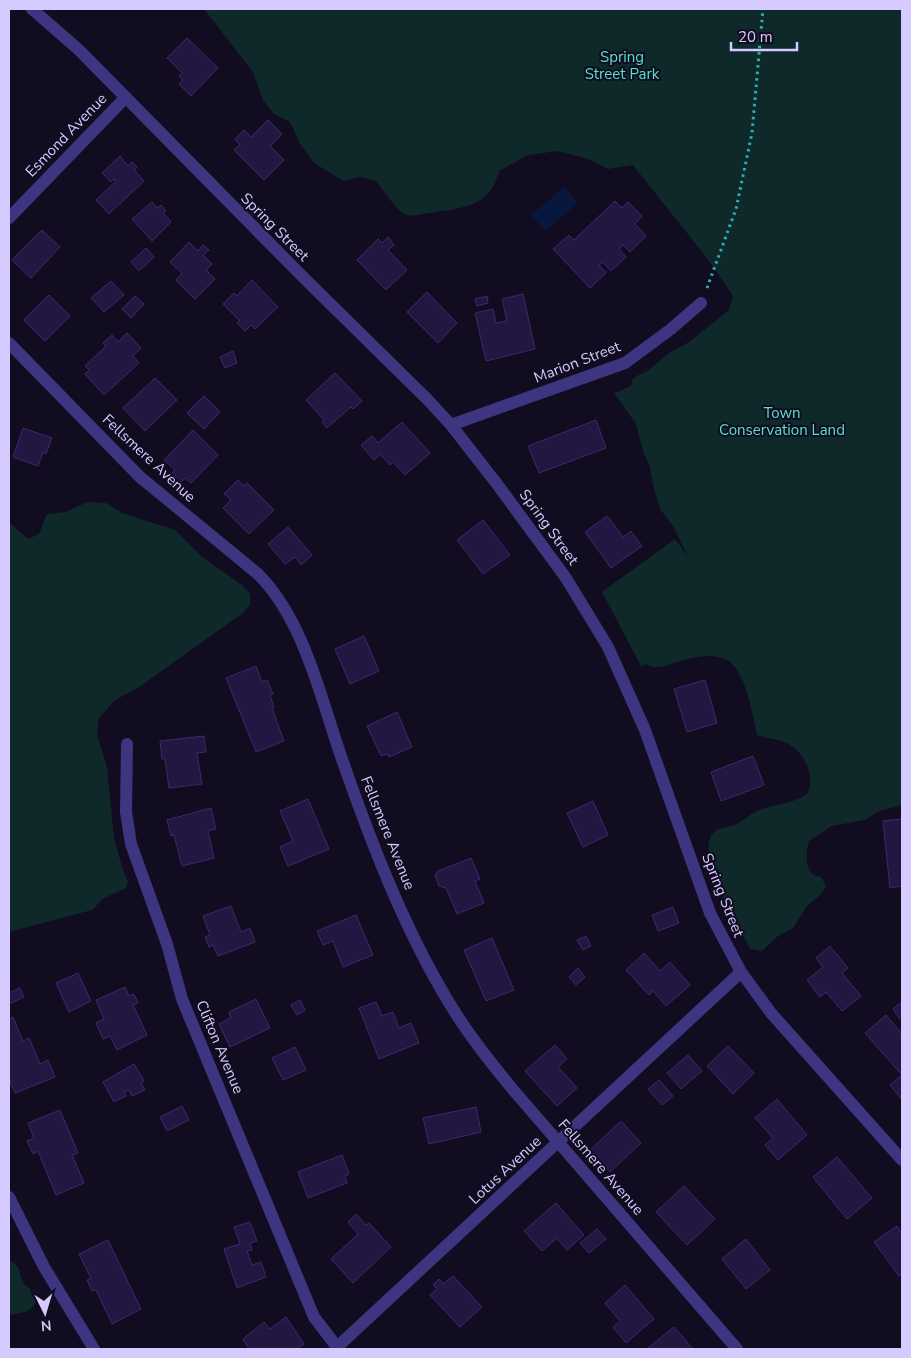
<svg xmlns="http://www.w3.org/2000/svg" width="911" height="1358" font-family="'Nunito Sans',sans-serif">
<rect width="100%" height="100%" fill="#110c20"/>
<!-- green -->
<path fill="#0f292a" d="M204,9H902V805L879,811L865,820L832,826L809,841C805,853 804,876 821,877L826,886L820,895L807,906L793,928L778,936L762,951L750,949C740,926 694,858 713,833C718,827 727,828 734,825C742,822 748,815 757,811C773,804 791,805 807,794C817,776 803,749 784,742C775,738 766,739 757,735C753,716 745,667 725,659C707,652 688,659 671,664C663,667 653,669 646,664L641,666L602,592L675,539L688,557L673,526L660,509L653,485L650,467L643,451L636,424L614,393L631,386L633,378L647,371L669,353L689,342L729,310L733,296L710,262L633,165L608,169L588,159L558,151L528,155L499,171C491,205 466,208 434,212C426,213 415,217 407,215C397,212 383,189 376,181L360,177L344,181L314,163L300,144L290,122L274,114L263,100L253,72Z
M88,502L106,503L122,513L175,530L201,556L242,585L250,594V605L243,613L138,688L115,700L99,718L97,735L107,767L114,838L123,870L128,882L126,888L104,898L92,910L9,932V522L28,539L39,534L47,514L65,512Z
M9,1259L18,1267L23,1283L36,1293C38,1311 24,1313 9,1315Z"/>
<!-- water -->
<path fill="#07173e" d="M564,187L578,203L545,231L531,215Z"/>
<!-- building -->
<path fill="#231742" stroke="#3c296e" d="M187,38L218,68L191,96L179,84L183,80L179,76L182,73L167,58Z
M268,120L282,134L270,146L284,160L264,180L234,150L240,145L235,139L244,130L251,137Z
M120,156L128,166L132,162L137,167L134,170L144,181L109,214L96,200L116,181L114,179L111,182L102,173Z
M615,201L622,208L628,202L642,216L635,224L646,236L630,252L623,245L619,249L626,257L611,271L603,262L599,265L606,273L590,288L553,249L569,235L574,240Z
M152,202L157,208L161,205L166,211L163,213L171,222L152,241L132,219Z
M42,230L60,247L31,278L12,260Z
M388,237L394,245L388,250L407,270L386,290L357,260L378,239L382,243Z
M189,242L198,251L203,245L209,250L203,255L212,264L206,270L215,279L195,299L176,280L182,273L170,262Z
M146,248L154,257L139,271L131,262Z
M252,280L278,307L255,329L251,325L245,331L237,323L240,321L223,304L234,293L237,296Z
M111,281L124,295L104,312L91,298Z
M427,292L457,323L438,343L407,312Z
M523,294L535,349L486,361L475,313L493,309L496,323L507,321L502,299Z
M49,295L70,316L45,341L24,320Z
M135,296L144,304L131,318L122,309Z
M487,296L488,303L477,306L475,299Z
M127,333L141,348L133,356L139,363L104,395L85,374L89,370L85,366L106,346L103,343L112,335L118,342Z
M233,351L237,363L225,368L220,357Z
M335,373L362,401L353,409L351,407L327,428L322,422L324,420L306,400Z
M155,378L177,400L145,431L123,408Z
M204,396L220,412L204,429L187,413Z
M596,420L606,448L539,473L528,446Z
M402,422L430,453L405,475L393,462L390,465L380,454L374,460L361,445L372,436L378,443Z
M23,428L52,438L46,454L43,452L38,466L13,457Z
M193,430L218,455L191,483L185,478L180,483L171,474L175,470L164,460Z
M238,480L244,486L247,483L274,510L249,534L223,508L231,500L224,494Z
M607,516L623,537L631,531L642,546L611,568L585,532Z
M483,520L510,555L483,574L457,540Z
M288,527L312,555L301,565L295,557L285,564L268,544Z
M364,636L379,671L350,684L335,649Z
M256,666L262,682L267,680L273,694L270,695L274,707L272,708L284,741L256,752L226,678Z
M705,680L717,723L687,732L674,689Z
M397,712L412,747L389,757L388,754L381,756L367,726Z
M204,736L206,752L197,753L202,784L169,788L165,759H162L160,741Z
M753,756L764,785L721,801L711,772Z
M308,799L329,849L288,866L280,847L293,841L280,811Z
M593,801L608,835L583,847L567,813Z
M211,808L216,829L208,831L214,858L182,866L174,835L171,836L167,820Z
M902,819V886L890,888L883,821Z
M471,858L480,879L475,881L484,903L457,914L446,888L439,886L435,875L438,871Z
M231,906L241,932L250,928L255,942L218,956L213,945L209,947L205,937L210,935L203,916Z
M673,907L679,923L658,931L652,915Z
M356,915L373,955L343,967L333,941L323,945L317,931Z
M586,936L591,946L583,950L577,940Z
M492,938L514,990L486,1001L464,950Z
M830,946L848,968L842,973L861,996L842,1011L826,992L820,997L807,980L823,967L816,958Z
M644,953L660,971L670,962L690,985L666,1006L653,991L649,995L626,970Z
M578,968L585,977L576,985L569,977Z
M78,973L91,1001L69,1012L56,983Z
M125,987L129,996L134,994L138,1003L133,1005L147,1035L117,1050L110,1036L103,1039L96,1023L104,1019L96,1000Z
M20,988L24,997L9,1004V993Z
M256,999L270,1028L230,1047L219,1024L231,1018L229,1012Z
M300,1000L305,1010L297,1015L291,1005Z
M376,1002L382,1016L393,1012L399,1028L411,1023L419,1043L379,1059L359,1008Z
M902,1002V1017L900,1019L893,1009Z
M886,1015L902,1034V1100L890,1085L902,1075L865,1033Z
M13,1017L23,1041L29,1038L40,1064L48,1060L55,1077L15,1093L9,1079V1019Z
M555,1045L567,1059L558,1067L577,1088L557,1106L525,1071Z
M728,1046L754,1073L733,1094L707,1066Z
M295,1047L306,1070L283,1080L272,1058Z
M688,1055L702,1071L681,1089L667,1073Z
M134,1064L144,1081L141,1083L145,1090L132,1096L129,1090L124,1092L126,1096L114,1102L103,1082Z
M659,1080L673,1096L662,1105L648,1089Z
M777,1099L807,1135L778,1160L765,1145L773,1138L755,1118Z
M182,1106L189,1120L167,1131L160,1117Z
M476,1107L481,1132L429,1144L423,1118Z
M60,1110L78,1153L72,1155L84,1183L56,1195L38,1151L33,1154L27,1141L34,1138L28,1123Z
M621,1121L641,1143L610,1172L590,1150Z
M342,1155L349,1174L345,1176L347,1183L308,1198L298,1172Z
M837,1157L872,1198L847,1219L813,1177Z
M684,1186L715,1219L687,1245L656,1212Z
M556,1203L584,1235L567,1250L557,1238L542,1251L524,1231Z
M356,1214L366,1225L369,1223L391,1247L353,1283L331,1259L358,1234L348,1222Z
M250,1222L257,1241L250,1243L252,1250L247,1251L252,1265L261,1262L266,1277L237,1288L224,1249L240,1244L234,1227Z
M897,1226L902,1234V1274L899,1276L874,1242Z
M597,1229L606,1239L589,1253L580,1243Z
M746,1239L770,1270L746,1289L722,1259Z
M108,1240L141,1309L112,1324L96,1290L92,1291L87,1280L91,1278L79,1254Z
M453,1276L482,1307L460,1327L430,1295L437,1289L433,1285L439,1279L443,1284Z
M625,1285L654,1319L626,1343L613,1327L620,1321L605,1303Z
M286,1317L304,1344L296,1349H249L243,1339L264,1322L270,1329Z
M674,1327L693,1349H649L648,1348Z"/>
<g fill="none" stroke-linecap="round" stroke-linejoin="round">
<!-- path -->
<path stroke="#29b2b5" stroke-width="3" stroke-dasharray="2.5 4" stroke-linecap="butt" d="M707,288L736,209L752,133L763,9"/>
<!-- minor -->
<path stroke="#3e3581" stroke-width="12" d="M32,9L78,49L304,278L428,400L451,425L497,484L566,578L608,647L645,730L710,913L741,972L771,1013L902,1160
M9,218L126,97
M9,343L140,477L258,574C305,621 321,700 343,762C373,848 408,939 458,1017C475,1043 495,1068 515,1092L737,1349
M451,425L625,363L671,329L701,303
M127,744L126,812L131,844L167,944L182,999L314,1317L337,1347
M9,1197L44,1267L94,1349
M335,1349L741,972"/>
</g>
<g text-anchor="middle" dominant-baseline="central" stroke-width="4" stroke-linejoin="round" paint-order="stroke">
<!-- park labels -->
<g font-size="15" fill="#54e2ca" stroke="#110c20">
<text x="622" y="57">Spring<tspan x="622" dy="17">Street Park</tspan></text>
<text x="782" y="413">Town<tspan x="782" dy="17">Conservation Land</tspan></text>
</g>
<!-- street labels -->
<g font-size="15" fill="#d5cbff" stroke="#110c20">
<text transform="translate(66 135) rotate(-46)">Esmond Avenue</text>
<text transform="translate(275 227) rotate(45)">Spring Street</text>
<text transform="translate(577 362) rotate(-21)">Marion Street</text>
<text transform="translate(149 458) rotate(43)">Fellsmere Avenue</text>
<text transform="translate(549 527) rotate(54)">Spring Street</text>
<text transform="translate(388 833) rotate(68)">Fellsmere Avenue</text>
<text transform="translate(723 895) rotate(68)">Spring Street</text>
<text transform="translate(220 1047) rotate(67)">Clifton Avenue</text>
<text transform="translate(601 1167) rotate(49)">Fellsmere Avenue</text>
<text transform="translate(505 1170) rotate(-43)">Lotus Avenue</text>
</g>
</g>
<!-- border -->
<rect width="911" height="1358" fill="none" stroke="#d5cbff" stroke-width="20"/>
<!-- north arrow -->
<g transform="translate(45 1313) rotate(175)" stroke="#110c20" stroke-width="4" paint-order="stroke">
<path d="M0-4L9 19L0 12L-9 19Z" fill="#d5cbff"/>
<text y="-8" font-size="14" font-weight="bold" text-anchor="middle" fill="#d5cbff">N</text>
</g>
<!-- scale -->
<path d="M731 42v8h66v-8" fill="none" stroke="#d5cbff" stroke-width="2.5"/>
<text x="738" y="42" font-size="15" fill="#d5cbff" stroke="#110c20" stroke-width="4" paint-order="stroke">20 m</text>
</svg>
